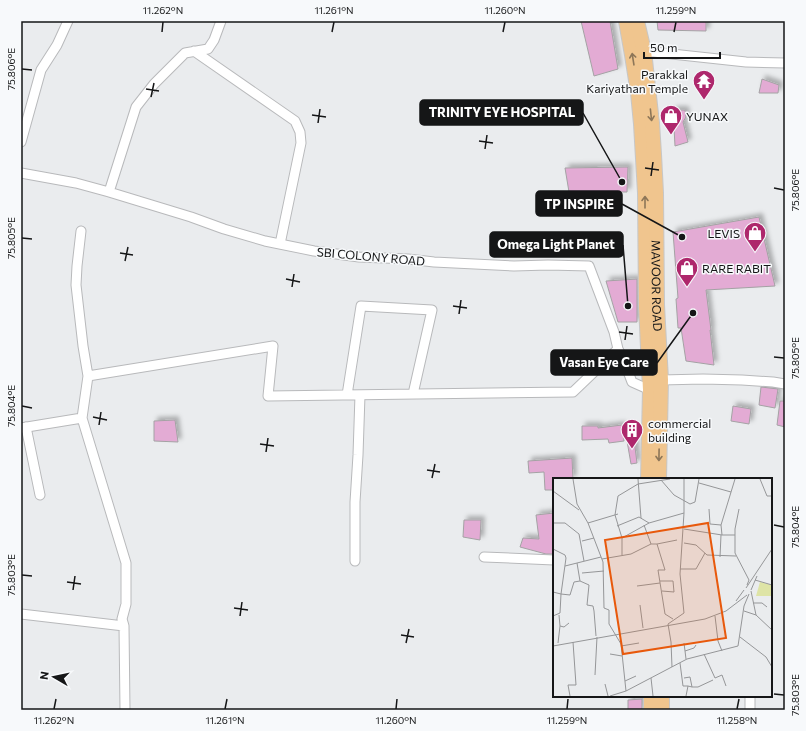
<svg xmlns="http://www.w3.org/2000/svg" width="806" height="731" font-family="Commissioner,sans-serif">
<defs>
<filter id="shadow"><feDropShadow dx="3.5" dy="-3.5" stdDeviation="2" flood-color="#0004"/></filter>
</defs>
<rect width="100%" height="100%" fill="#eaecee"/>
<!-- building -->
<path fill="#e3abd4" stroke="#a4a2a4" filter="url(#shadow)" d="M581,21H610L618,69L594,76Z
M657,21H706V31L658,30Z
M762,79L779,85L778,93H759Z
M673,110H685L686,117L683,122L688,142L675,146Z
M628,167L627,192H569L565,168Z
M759,217L775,286L706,290L711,330H710L714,365L686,361L681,328H678L676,299L678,298L673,232Z
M637,279V322H618L606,281Z
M761,387L778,389L775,408L759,405Z
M780,401H785V427L777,425Z
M733,406L751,409L749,424L731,421Z
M175,420L178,442L154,441V421Z
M622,425L624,441L609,443L608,439L582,440V426H598V428Z
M634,439L637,463L631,464L627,441Z
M572,458L573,479H554V490H545L544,472L529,473L528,461Z
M554,513V554H546L520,547L523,538L539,539L536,515Z
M464,520H481L480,540L463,537Z
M642,699V710H628V700Z"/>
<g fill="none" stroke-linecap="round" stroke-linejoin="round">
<!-- street casing -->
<g stroke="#b8b9bb" stroke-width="11">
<path id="street" d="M194,51L295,121L300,132L301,143L280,244
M644,51L746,62L785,63
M21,142L41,70L57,45L68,21
M21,173L76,183L109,192L191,217L224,229L265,241L314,251L359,257L408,259L434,262L514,266L548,265L589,266L614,332L618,349L624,361L632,382L650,390L661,380L703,379L742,380L773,382L785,384
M109,192L136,107L154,84L185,53L208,49L214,40L221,21
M81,231L77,266L76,285L83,346L88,376
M347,395L361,306L432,310L413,394
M26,427L40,495
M21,428L82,418
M484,557L554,560
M355,561V502L358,455L360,395
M21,614L124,626
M750,696V710
M125,710L124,626L122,619L126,604V563L82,418L88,376L273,346L268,396L573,392L618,349"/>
</g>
<!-- primary casing -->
<g stroke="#c7c7c7" stroke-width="16">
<g id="primary">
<path d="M626,21L632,55L638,93L641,124L645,193L646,305L650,390L648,479"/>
<path id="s1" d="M637,21L644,51L652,123L654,154L656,193L657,305L661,380L659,479"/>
<path d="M651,696V710"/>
<path d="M662,696V710"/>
</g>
</g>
<!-- street -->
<use href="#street" stroke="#fff" stroke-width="9"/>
<!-- primary -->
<use href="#primary" stroke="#f0c58e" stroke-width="14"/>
</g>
<!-- one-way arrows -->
<defs><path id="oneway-shaft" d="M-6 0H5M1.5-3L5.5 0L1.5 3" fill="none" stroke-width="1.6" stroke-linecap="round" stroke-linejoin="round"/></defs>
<g stroke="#8d7658">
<use href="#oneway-shaft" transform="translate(633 59) rotate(-99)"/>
<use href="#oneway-shaft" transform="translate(651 115) rotate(84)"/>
<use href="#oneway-shaft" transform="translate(645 202) rotate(-90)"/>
<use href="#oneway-shaft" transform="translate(659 455) rotate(91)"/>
</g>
<!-- ticks -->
<path fill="none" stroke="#151617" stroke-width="1.5" d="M162,32L163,22M332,32L334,22M503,32L505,22M674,32L676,22M22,69L32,70M146,89L159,91M151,97L154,83M312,115L326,117M318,123L320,109M479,141L493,143M485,149L487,135M645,168L659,170M651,176L653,162M774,188L784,190M22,238L32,239M120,253L133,255M125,261L128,247M286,279L300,282M292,287L294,274M453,306L467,308M459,314L461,300M619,332L633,334M625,340L627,326M774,357L784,358M22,406L32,408M93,417L107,420M99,425L101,412M260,444L274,446M266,452L268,438M427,470L440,472M432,478L435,464M774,525L784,527M22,575L32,576M67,582L81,584M73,590L75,576M234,608L248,610M240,616L242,602M401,635L414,637M406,643L409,629M774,694L784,695M54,709L56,699M225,709L227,699M396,709L397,699M567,709L568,699M737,709L739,699"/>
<!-- icons -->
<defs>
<g id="temple-pin" transform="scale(1.15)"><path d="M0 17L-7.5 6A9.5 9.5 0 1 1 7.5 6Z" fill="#ae276c" stroke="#f7f9fb"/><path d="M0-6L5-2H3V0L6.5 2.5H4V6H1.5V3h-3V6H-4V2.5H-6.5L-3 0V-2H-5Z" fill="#fff"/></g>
<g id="shop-pin" transform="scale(1.15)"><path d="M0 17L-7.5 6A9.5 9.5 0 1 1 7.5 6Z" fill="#ae276c" stroke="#f7f9fb"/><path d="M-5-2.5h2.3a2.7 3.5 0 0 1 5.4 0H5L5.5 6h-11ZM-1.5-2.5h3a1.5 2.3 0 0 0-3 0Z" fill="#fff"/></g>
<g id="building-pin" transform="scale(1.15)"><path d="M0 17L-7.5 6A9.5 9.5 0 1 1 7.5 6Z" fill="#ae276c" stroke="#f7f9fb"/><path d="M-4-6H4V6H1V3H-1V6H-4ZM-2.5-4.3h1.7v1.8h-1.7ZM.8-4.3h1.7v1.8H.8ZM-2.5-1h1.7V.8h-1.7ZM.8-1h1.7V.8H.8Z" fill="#fff"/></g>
</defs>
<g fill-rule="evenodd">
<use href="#temple-pin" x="704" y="81"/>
<use href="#shop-pin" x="671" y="116"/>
<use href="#shop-pin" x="755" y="233"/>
<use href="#shop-pin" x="687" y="268"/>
<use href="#building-pin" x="632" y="430"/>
</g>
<g text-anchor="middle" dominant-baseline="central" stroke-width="3" stroke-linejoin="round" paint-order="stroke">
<!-- poi labels -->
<g font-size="12" fill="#151617" stroke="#f7f9fb" text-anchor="start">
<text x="688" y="74" text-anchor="end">Parakkal<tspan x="688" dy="14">Kariyathan Temple</tspan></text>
<text x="686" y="116">YUNAX</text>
<text x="740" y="233" text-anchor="end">LEVIS</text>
<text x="702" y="268">RARE RABIT</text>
<text x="648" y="423">commercial<tspan x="648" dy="14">building</tspan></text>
</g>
<!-- street labels -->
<g font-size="12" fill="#151617" stroke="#f7f9fb">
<text transform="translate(371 256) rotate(5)">SBI COLONY ROAD</text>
<text stroke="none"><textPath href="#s1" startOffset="266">MAVOOR ROAD</textPath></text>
</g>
</g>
<!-- overview -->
<g transform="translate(553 478)">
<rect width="219" height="219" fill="#eaecee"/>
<path d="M207,104L219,107V118H203Z" fill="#dee4a6"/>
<path fill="none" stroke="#959698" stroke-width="1" d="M20,1L24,26L35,45L50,84L51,130L56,132V146L68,166L73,213M85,1L88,40M207,1L214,18H219M108,2L121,17L137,26L142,24L146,1M146,5L178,14M0,13L26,32M156,31L157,46L168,47L169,57H182M186,31L182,51V75L196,102L194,107M0,45H12L26,56L31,83M35,45L65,36M91,47L98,66M168,47L182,1M64,48L86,39L96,45M131,51L169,57M69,60L96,45L131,35V1M29,63L41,60M131,65L143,67L154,77L183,78M104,66L124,62M0,71L12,77L13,80L8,116L17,117L21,104L27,103M69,77V60L62,37L65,18L85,6L117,1M167,79L168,57M49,81L78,76L98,66H104L112,92H105L112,136L120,141M24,85L27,103L36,107L34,127L40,128L41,133L43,158M12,88L48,79M127,91H143L152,75M29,95L51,93M202,102L219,107M107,103H120L121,114L109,113M84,108L107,105M193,110L219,71M198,112L204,98M198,113L203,137L219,152M0,114L8,116L7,135L0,138M183,123L191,112M200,125H209L214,129M87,127L90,150M191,133L203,137M6,137L7,148L11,149L16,145M162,138L165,163L169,173M187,159L213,179L219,189M5,165L7,148M131,165L133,181M0,168L152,141L173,133L194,117M68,168L86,165M132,173L141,170L143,167M57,176L69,178M151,176L162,200L169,197L173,208M127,185L130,208H135L133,218M119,189L118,164L115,146L131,135L127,96L131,35M42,197L44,159M98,200L100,218M131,200L137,199L139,209L135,208M72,203L83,198M52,206L55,218M139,209H145L160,202M17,218L15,207H23L20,164M57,218L73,213L134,181L185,168L191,128L196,116"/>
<path fill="#e8590c" fill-opacity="0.15" stroke="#e8590c" stroke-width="2" d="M155,45L173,160L70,176L52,62Z"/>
<rect width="219" height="219" fill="none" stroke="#151617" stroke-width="2"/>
</g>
<!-- callouts -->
<path fill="none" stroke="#151617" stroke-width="1.5" d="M622 182L583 113M682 237L622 204M628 306L623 245M693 313L657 363"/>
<g fill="#151617" stroke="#f7f9fb" stroke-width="1.5">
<circle cx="622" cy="182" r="4"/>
<circle cx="682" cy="237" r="4"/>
<circle cx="628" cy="306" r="4"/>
<circle cx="693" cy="313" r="4"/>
</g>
<g fill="#151617" stroke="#151617" stroke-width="1.5">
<rect x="420" y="100" width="163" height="25" rx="4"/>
<rect x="536" y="191" width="86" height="25" rx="4"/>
<rect x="490" y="232" width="133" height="25" rx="4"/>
<rect x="551" y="350" width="106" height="25" rx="4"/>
</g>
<g font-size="13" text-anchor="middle" font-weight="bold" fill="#fff">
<text x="502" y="117">TRINITY EYE HOSPITAL</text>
<text x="579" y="209">TP INSPIRE</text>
<text x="556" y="249">Omega Light Planet</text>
<text x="604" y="367">Vasan Eye Care</text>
</g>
<!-- border -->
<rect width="806" height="731" fill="none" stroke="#f7f9fb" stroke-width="44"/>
<!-- north arrow -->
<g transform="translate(54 677) rotate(279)" stroke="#f7f9fb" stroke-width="3" paint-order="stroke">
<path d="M0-3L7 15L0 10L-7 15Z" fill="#151617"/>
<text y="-6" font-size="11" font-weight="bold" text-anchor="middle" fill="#151617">N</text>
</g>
<!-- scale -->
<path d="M644 52v6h76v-6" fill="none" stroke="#151617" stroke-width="2"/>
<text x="650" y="52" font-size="12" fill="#151617" stroke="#f7f9fb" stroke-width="3" paint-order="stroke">50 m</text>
<rect x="22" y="22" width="762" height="687" fill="none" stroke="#151617" stroke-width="1.5"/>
<g font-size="10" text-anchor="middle" fill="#151617">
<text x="163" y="14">11.262°N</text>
<text x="334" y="14">11.261°N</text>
<text x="505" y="14">11.260°N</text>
<text x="676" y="14">11.259°N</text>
<text transform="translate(11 69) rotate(-90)" y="4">75.806°E</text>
<text transform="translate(795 190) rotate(-90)" y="4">75.806°E</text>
<text transform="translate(11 238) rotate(-90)" y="4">75.805°E</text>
<text transform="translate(795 358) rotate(-90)" y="4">75.805°E</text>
<text transform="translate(11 406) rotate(-90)" y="4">75.804°E</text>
<text transform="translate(795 527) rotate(-90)" y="4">75.804°E</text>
<text transform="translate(11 575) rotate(-90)" y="4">75.803°E</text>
<text transform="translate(795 695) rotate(-90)" y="4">75.803°E</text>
<text x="54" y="724">11.262°N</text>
<text x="225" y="724">11.261°N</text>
<text x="396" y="724">11.260°N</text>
<text x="567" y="724">11.259°N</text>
<text x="737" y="724">11.258°N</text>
</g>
</svg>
